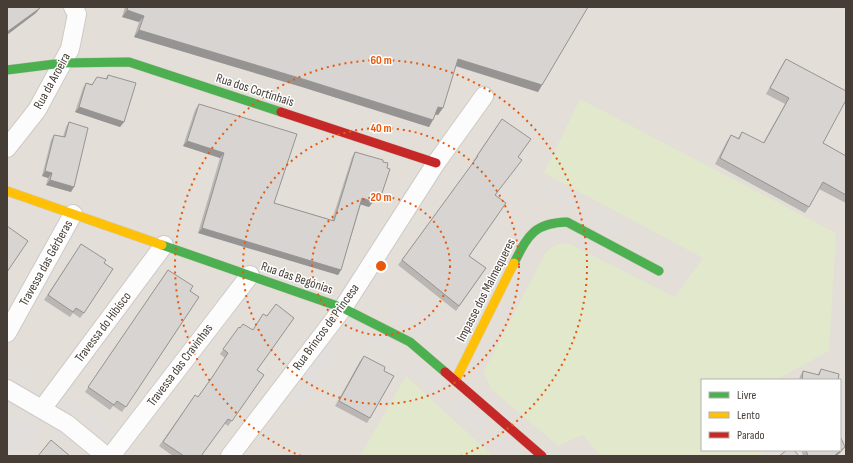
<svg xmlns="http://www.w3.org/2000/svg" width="853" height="463" font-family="'Sofia Sans Condensed',sans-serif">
<rect width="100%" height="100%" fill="#efedea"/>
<!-- residential -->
<path fill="#e3ded7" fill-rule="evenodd" d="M7,7H846V456H7ZM702,380H840V450H702Z"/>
<!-- green -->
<path fill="#e1e8cb" d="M580,99L836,233L829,351L776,380H702V450H765L757,456H601L583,435L558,446L490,388L484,371L546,252L557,244L568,243L675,297L703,258L544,173Z
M406,376L493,456H360Z"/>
<!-- parking -->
<path fill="#e1dedb" d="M546,182L577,199L572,207L542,190Z
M595,208L625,226L621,234L589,217Z
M401,298L418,309L407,325L391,315Z
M422,312L438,323L426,338L410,328Z
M369,330L397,347L391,356L364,338Z
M332,338L340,348L301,405L289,403Z
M416,362L445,385L438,393L410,369Z
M7,364L39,381L36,386L7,371Z
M61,393L101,422L114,434L109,439L57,400Z
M7,394L74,439L70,443L47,426L7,404Z
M460,398L487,422L480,430L453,406Z
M7,411L42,430L24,456H7Z
M502,436L525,456H509L495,444Z"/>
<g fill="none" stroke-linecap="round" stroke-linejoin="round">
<!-- street casing -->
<g stroke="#cdcac7" stroke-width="20">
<path id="street" d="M7,148L37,110L70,49L77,14L73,7
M7,333L73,214
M7,389L67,424L106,456
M42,409L164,245
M111,456L250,275
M230,456L343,308L436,163L484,96"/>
</g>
<!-- fast casing -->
<g stroke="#d0cac2" stroke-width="10">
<path id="fast" d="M7,70L63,63L129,62L281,112
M162,245L343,308L410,342L445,372
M514,263C528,236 533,223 567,222L659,271"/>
</g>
<!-- slow casing -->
<g stroke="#d0cac2" stroke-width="10">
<path id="slow" d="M7,191L162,245
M455,381L514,263"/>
</g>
<!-- jam casing -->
<g stroke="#d0cac2" stroke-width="10">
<path id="jam" d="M281,112L436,163
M445,372L542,456"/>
</g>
<!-- street -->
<use href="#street" stroke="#fdfcfc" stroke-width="18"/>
<!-- fast -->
<use href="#fast" stroke="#4caf50" stroke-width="9"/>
<!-- slow -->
<use href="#slow" stroke="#ffc107" stroke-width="9"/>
<!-- jam -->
<use href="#jam" stroke="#c62828" stroke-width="9"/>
</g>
<!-- wall -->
<path fill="#b9b6b4" d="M125,7H588L538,92L455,66L438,115L435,114L429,127L302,87L134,37L139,22L122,17Z
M786,59L823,143L846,156V203L819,189L809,207L805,213L715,164L727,141L731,135L738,138L742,132L763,143L785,104L766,94L782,65Z
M108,75L124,122L120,127L75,112L83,88L86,83L92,84L105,79Z
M199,104L274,203L332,220L352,157L355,152L383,162L387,168L382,193L379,198L375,197L369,207L361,204L341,270L338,275L198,233L220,158L183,146L195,110Z
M502,119L518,157L496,195L469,256L486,268L456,311L398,265L475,161H473Z
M69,122L71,192L46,185L48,178L42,176L51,140L54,135L63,137L66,127Z
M81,244L104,263L84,313L80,318L73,313L70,317L44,300Z
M168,270L190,291L199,297L122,412L113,406L110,410L85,392Z
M239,327L257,370L264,375L228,426L224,423L201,456H173L159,446L195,395L198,397L210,380L225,358L220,354Z
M364,356L384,371L370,418L367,423L335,406L360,361Z
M821,369L838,380H799L800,376L803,371L817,375Z
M801,450H840L841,452L836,456H803Z"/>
<!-- shaded-wall -->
<path fill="#969492" d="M40,8L36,13L7,35V32Z
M127,10L144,16L139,22L122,17Z
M139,30L306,80L433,120L429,127L302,87L134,37Z
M458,59L542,85L538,92L453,65Z
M79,107L124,122L120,127L75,112Z
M438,107L443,108L438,115L433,114Z
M187,141L224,153L220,158L183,146Z
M45,171L52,173L48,178L42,176Z
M50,180L74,187L71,192L46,185Z
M378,192L382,193L379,198L375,197Z
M362,198L373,202L369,207L359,204Z
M202,228L341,270L338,275L198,233Z
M845,447L841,452L836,456H834Z"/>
<!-- building -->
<path fill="#d7d4d1" stroke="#969492" d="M7,7H39L40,8L7,32Z
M128,7H588L542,85L458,59L443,108L438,107L433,120L306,80L139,30L144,16L127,10Z
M786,59L846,91V100L823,143L846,156V195L823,182L809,207L720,158L731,135L739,139L742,132L764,143L789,98L770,88Z
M108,75L136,83L124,122L79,107L86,83L92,85L97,77L107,79Z
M199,104L297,134L274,203L334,221L355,152L383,160V162L388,163L387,168L390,169L382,193L378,192L373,202L362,198L341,270L202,228L224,153L187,141Z
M502,119L531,139L518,157L522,160L495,195L506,203L469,256L486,268L459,306L402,260L478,156H477Z
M69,122L88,128L74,187L50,180L52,173L45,171L54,135L65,137Z
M7,226L28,241L7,272Z
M81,244L106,260L104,263L113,269L84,313L76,308L73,312L48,295Z
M168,270L193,286L190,291L199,297L126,407L117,401L114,405L88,387Z
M276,304L294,318L257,370L264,375L232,421L228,419L201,456H184L163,442L195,395L198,397L213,376L228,353L223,349L239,327L240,328L243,324L253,330L263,314L267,316Z
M364,356L385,367L384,371L394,376L370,418L339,401Z
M821,369L839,374L838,380H802L803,371L819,375Z
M840,436L845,447L834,456H808L806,450H840Z
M51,440L70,456H38Z
M787,450H794L799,456H779Z"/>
<!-- distance rings -->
<g fill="none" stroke="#e8590c" stroke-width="2" stroke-dasharray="2 4">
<circle cx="381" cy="266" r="69"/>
<circle cx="381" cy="266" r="138"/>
<path d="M301 456A206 206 0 1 1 461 456"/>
</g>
<g text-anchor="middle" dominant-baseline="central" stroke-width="3" stroke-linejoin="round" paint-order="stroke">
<!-- street labels -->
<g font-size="13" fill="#453d36" stroke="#fff">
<text transform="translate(52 81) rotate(-61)">Rua da Aroeira</text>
<text transform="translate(255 90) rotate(18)">Rua dos Cortinhais</text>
<text transform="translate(46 263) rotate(-61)">Travessa das Gérberas</text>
<text transform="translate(297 278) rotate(19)">Rua das Begónias</text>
<text transform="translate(486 290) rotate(-63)">Impasse dos Malmequeres</text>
<text transform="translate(103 327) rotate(-53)">Travessa do Hibísco</text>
<text transform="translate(326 327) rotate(-54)">Rua Brincos de Princesa</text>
<text transform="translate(180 365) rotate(-53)">Travessa das Cravinhas</text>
</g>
</g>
<circle cx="381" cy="266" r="6" fill="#e8590c" stroke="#fff" stroke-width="2"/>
<g font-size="12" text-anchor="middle" font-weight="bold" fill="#e8590c" stroke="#fff" stroke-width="3" stroke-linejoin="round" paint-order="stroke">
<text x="381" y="64">60 m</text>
<text x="381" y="132">40 m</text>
<text x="381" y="201">20 m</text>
</g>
<!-- border -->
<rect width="853" height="463" fill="none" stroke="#453d36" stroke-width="16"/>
<!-- legend -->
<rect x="701" y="379" width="140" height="72" fill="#ffffff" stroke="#b5b1af"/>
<rect x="709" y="392" width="20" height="6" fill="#4caf50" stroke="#b5b1af"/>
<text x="737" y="399" font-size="12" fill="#453d36">Livre</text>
<rect x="709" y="412" width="20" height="6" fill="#ffc107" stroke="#b5b1af"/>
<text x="737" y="419" font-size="12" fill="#453d36">Lento</text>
<rect x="709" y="432" width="20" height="6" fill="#c62828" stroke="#b5b1af"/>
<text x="737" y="439" font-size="12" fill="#453d36">Parado</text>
</svg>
